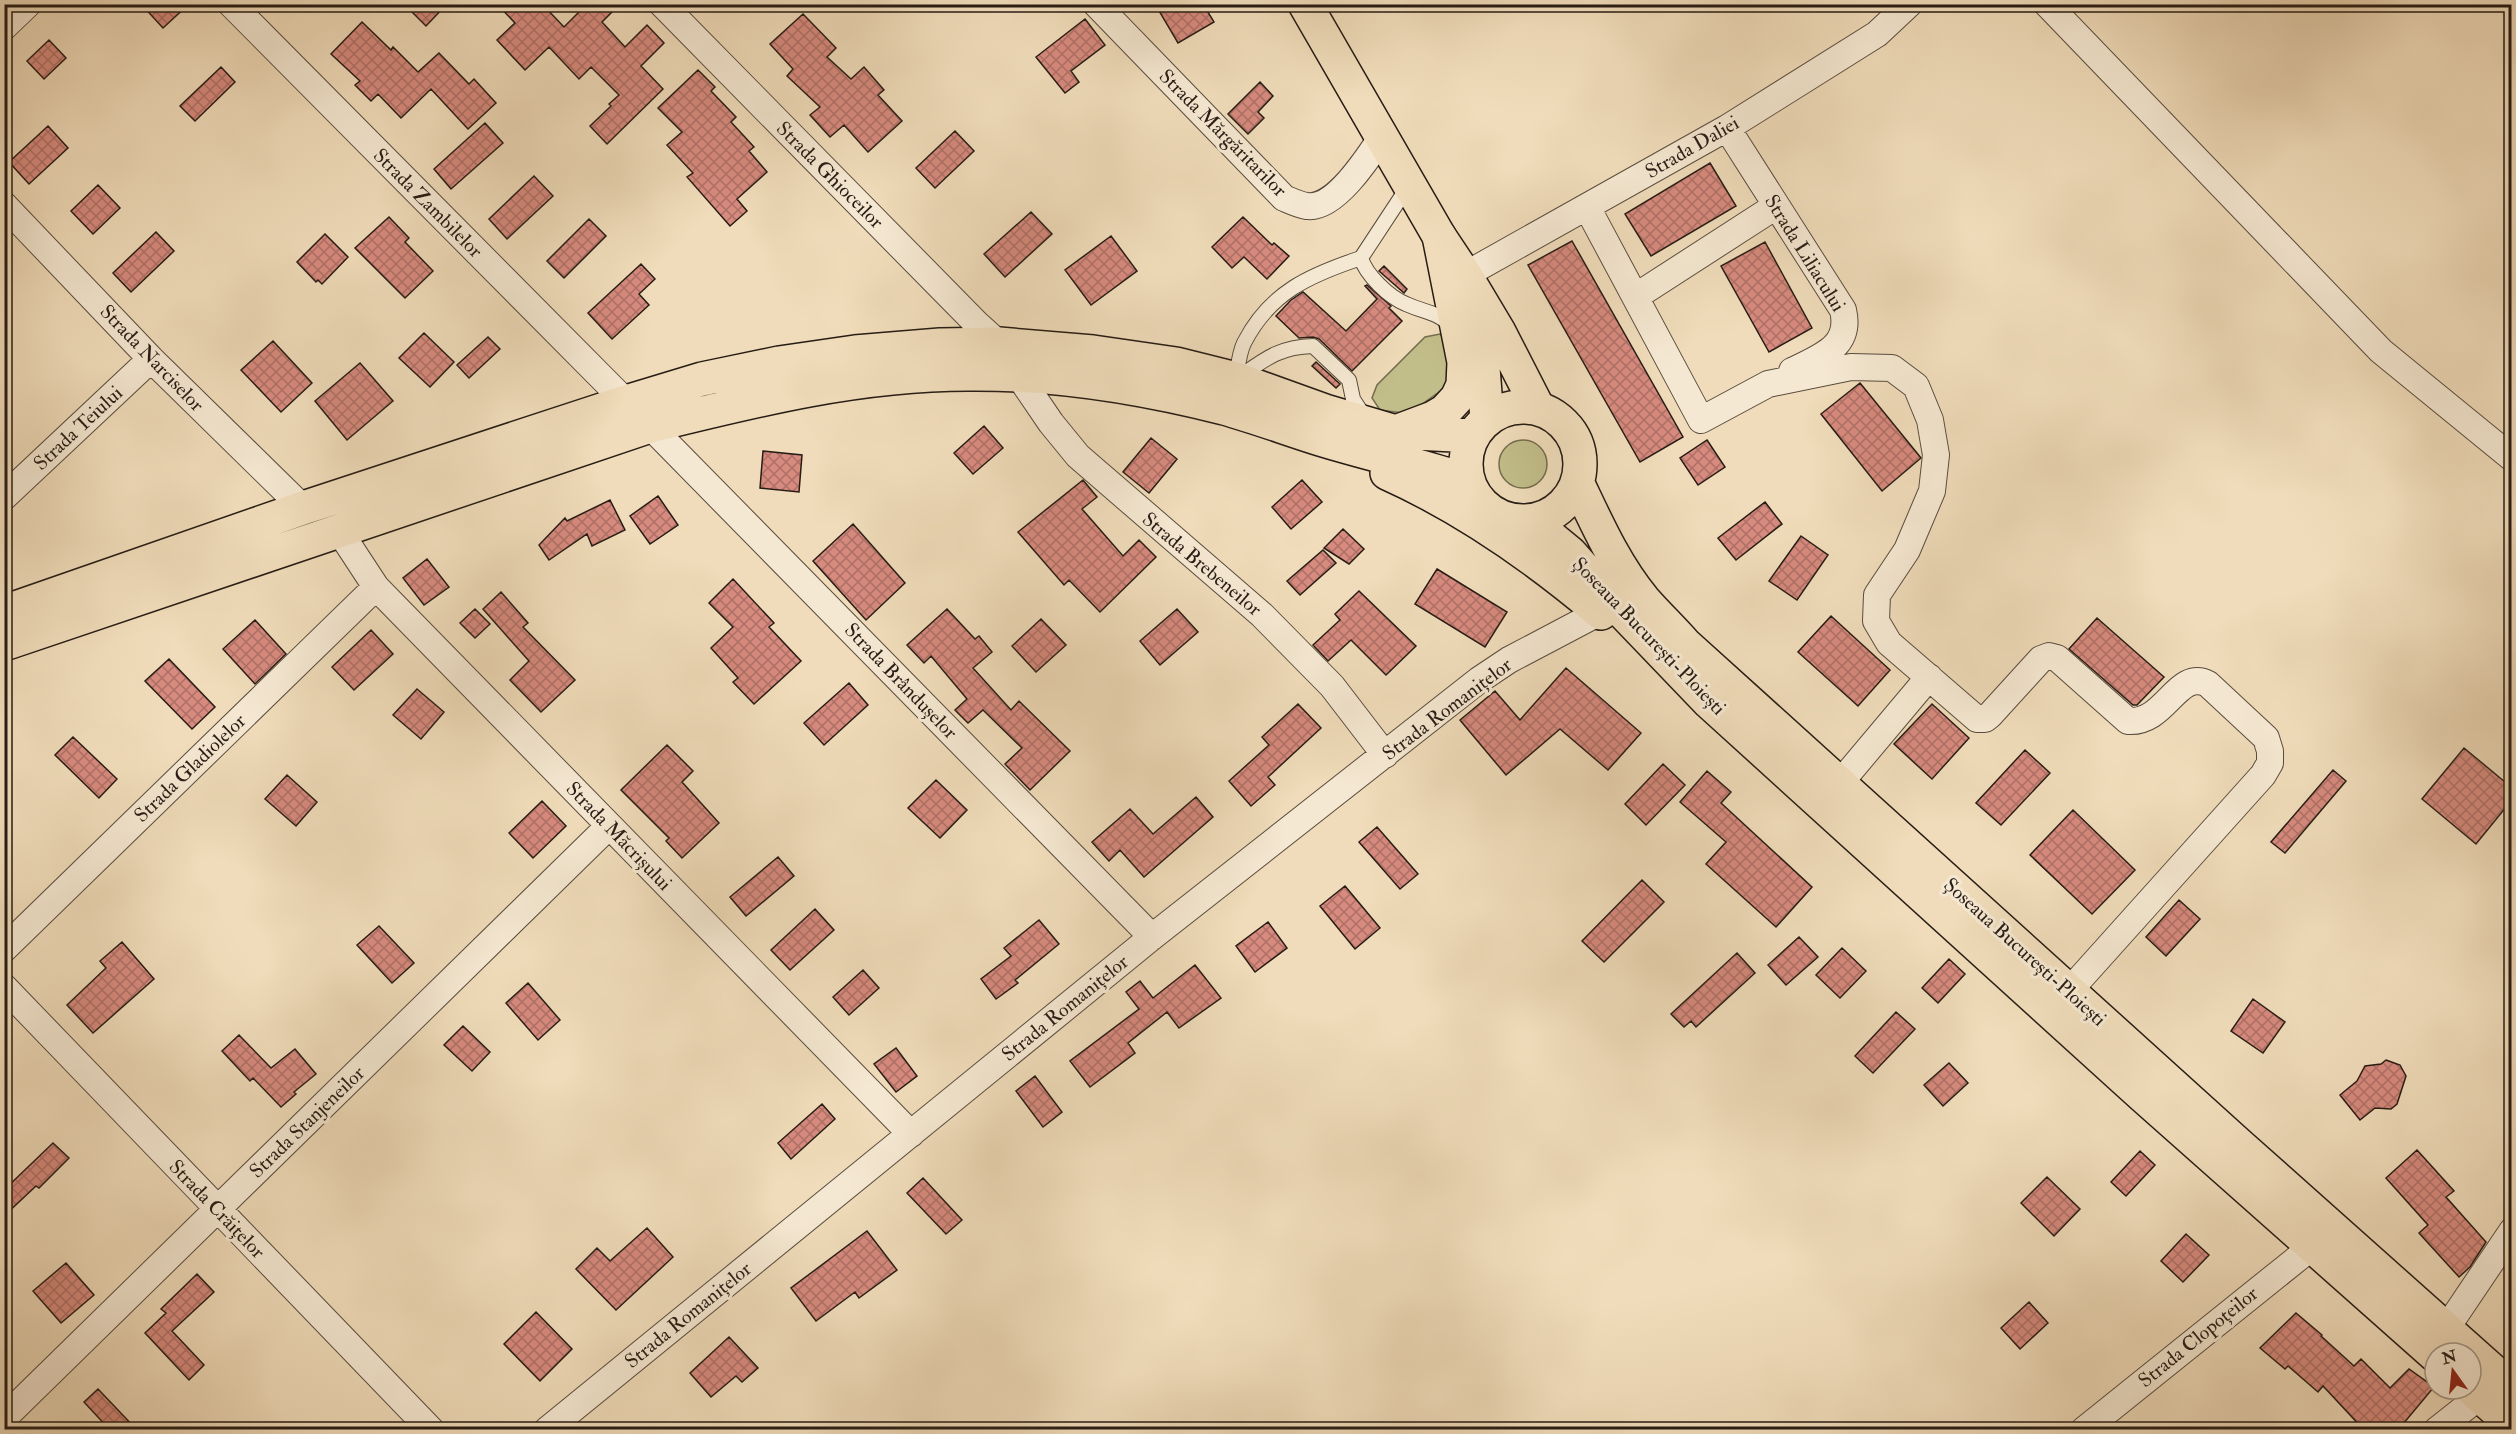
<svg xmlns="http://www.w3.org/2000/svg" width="2516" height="1434" font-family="'IM FELL Double Pica',serif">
<defs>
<pattern id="building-cross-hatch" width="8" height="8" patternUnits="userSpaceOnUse" patternTransform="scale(1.5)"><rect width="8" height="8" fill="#d78a7e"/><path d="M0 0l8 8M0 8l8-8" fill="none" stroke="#ae7066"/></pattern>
</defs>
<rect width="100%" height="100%" fill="#f0dcba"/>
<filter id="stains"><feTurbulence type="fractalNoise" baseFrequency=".00333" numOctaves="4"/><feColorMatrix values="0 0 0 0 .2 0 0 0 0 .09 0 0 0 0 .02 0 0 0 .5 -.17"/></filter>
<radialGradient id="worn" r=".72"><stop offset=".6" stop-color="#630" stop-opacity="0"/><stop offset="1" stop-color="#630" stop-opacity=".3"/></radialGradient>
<!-- green -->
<path fill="#c2be8a" stroke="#746d50" stroke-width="1.5" d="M1440,334L1450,345L1452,364L1446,387L1415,409L1403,413L1380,410L1372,398L1377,385L1425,337Z
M1499 464a24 24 0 1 1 48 0a24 24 0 1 1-48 0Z"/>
<!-- building -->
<path fill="url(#building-cross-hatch)" stroke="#271c15" stroke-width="1.5" d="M141,4H189L163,28Z
M404,4H447L426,26Z
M497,4H542L564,27L587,4H620L602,22L625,47L647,25L664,43L641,66L663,89L607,144L590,126L611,106L609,104L619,95L591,67L579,79L549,47L525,70L497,40L515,23Z
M1155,4H1203L1214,22L1178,43Z
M803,14L836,48L827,57L851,79L864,67L884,90L878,95L902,121L868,152L844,125L830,137L810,115L820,107L787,76L793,69L770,44Z
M1085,19L1105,45L1071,71L1079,82L1065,93L1036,57Z
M362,22L391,50L393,47L418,72L439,53L469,84L474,79L496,103L468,129L431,89L401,118L378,94L371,101L355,85L360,81L331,54Z
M49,40L66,58L44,79L27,61Z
M221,67L235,82L195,121L180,106Z
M698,70L715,87L711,91L736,117L731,122L754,147L749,151L767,172L737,199L747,211L730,226L687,177L693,173L667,145L682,132L658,108Z
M1260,82L1273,96L1258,112L1264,118L1248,134L1228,114Z
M485,123L503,143L451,189L434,169Z
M48,126L68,148L29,184L9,162Z
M955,131L974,151L935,188L916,168Z
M1710,163L1736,206L1651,256L1625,214Z
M534,176L553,196L507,239L489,219Z
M98,185L120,208L93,234L71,211Z
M1031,212L1052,234L1005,277L984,254Z
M389,217L409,238L405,242L433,271L405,298L355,248Z
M1243,217L1272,245L1274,243L1289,256L1267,279L1244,257L1232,268L1212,247Z
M589,219L606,236L564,278L547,261Z
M156,232L174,251L131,292L113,273Z
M325,234L348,257L322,284L318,280L316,282L297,262Z
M1111,236L1137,271L1091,305L1065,270Z
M1572,241L1683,437L1640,462L1528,265Z
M1765,242L1812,328L1769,352L1721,266Z
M641,264L655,279L639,294L649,305L612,339L588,313Z
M1384,266L1407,289L1404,293L1379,271Z
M1367,285L1391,306L1389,308L1402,321L1352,371L1319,339L1313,337L1299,338L1276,316L1291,300L1303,292L1346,331L1377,299L1365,286Z
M424,333L454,362L430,387L399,358Z
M488,337L500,349L469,378L457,365Z
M273,341L312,383L281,412L241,370Z
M1316,362L1340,384L1336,388L1312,366Z
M360,363L393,401L347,440L315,401Z
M1860,383L1921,458L1882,491L1821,414Z
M984,426L1003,448L973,474L954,453Z
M1151,438L1177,459L1149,493L1123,472Z
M1707,440L1725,467L1698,485L1680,458Z
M763,451L802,455L799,492L760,488Z
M1083,480L1097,497L1082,509L1123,556L1139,540L1156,557L1100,612L1069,580L1064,585L1018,532Z
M1302,480L1322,502L1291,529L1272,507Z
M658,496L678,525L650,544L630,516Z
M610,500L625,530L592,546L587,534L549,560L539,545L565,518L567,521Z
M1765,502L1782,524L1736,560L1718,538Z
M853,524L905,583L866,620L813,561Z
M1343,529L1364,549L1349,564L1324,548Z
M1801,536L1828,555L1797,600L1769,581Z
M1323,550L1336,563L1300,595L1287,581Z
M427,559L449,587L424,605L403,578Z
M1437,569L1507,612L1485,647L1415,604Z
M733,579L774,623L769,627L801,661L754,704L733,682L738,678L711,648L733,627L709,603Z
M1359,591L1416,646L1386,675L1351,640L1328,661L1313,645L1340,620L1335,614Z
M501,592L528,623L523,627L575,680L541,712L510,680L529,661L483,609Z
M475,609L490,624L475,638L460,623Z
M947,609L975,639L979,636L992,652L973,668L1011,710L1019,701L1070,751L1030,790L1005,764L1022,748L983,710L968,723L955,710L967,699L931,656L924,663L907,645Z
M1177,609L1198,632L1160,665L1140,641Z
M1831,616L1890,670L1858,706L1798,652Z
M2097,618L2164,677L2137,705H2133L2069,649Z
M1041,619L1066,645L1036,672L1012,646Z
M255,620L286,654L255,684L223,649Z
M371,630L393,654L354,690L332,667Z
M169,659L215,707L192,729L145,681Z
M1566,668L1641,733L1608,770L1560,729L1506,775L1460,720L1495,691L1520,720Z
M849,683L868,705L824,745L804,723Z
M417,689L444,712L421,739L393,715Z
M1298,704L1321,728L1268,777L1275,785L1251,806L1229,781L1269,745L1262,737Z
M1932,704L1969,738L1932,779L1894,744Z
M73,737L117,779L99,798L55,755Z
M667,745L693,771L682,782L719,823L682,858L666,841L669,838L621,790Z
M2464,748L2511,787V801L2476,844L2422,799Z
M2025,750L2050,773L2001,825L1976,803Z
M1663,764L1685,785L1646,825L1625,804Z
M2333,770L2346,781L2285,853L2271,842Z
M1707,771L1731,792L1721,803L1812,887L1776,927L1706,864L1726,842L1680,802Z
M287,775L317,802L296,826L265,799Z
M936,780L967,810L940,838L908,808Z
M1196,797L1213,817L1144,877L1120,850L1109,861L1092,842L1130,809L1153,834Z
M542,801L566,826L533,858L509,833Z
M2073,810L2135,870L2092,914L2030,855Z
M1377,827L1418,874L1400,889L1359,842Z
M778,857L794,876L746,916L730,897Z
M1642,880L1664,902L1604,962L1582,941Z
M1345,886L1380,928L1355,949L1320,906Z
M2179,900L2200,919L2166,956L2146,937Z
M815,909L834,930L790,970L771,950Z
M1039,920L1059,944L1015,980L1018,983L996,999L981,979L1011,956L1004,948Z
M1268,922L1287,948L1255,972L1236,946Z
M379,926L414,963L392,983L357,945Z
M1799,937L1818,957L1786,985L1768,965Z
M122,942L154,979L93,1033L67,1005L106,968L100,961Z
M1842,948L1866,971L1840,998L1816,975Z
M1737,953L1755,973L1696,1027L1691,1021L1684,1027L1671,1014Z
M1949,959L1965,974L1938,1003L1922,988Z
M1195,965L1221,998L1179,1028L1167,1012L1128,1043L1135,1053L1090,1087L1070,1061L1139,1009L1126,992L1140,981L1153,998Z
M863,970L879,988L849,1015L833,997Z
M528,983L560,1020L538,1040L506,1003Z
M2253,999L2285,1022L2263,1053L2231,1031Z
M1896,1012L1915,1029L1873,1073L1855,1056Z
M463,1026L490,1052L472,1071L444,1045Z
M239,1035L271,1068L295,1049L316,1074L294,1092L296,1094L281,1107L253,1078L250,1081L222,1051Z
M896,1048L917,1076L896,1092L874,1064Z
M2386,1060L2400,1065L2406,1076L2397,1104L2391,1109L2375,1108L2360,1120L2340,1095L2357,1081L2365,1066L2381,1064Z
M1949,1063L1968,1083L1943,1106L1924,1085Z
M1035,1076L1062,1112L1043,1127L1016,1091Z
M822,1104L835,1119L791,1159L778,1143Z
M53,1143L69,1158L39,1188L36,1186L4,1216V1190Z
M2417,1150L2454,1191L2446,1197L2486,1242L2470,1267L2459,1277L2419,1233L2428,1225L2386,1178Z
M2140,1151L2155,1165L2126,1196L2111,1182Z
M2047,1177L2080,1209L2054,1236L2021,1203Z
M923,1178L962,1220L946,1234L907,1193Z
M647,1228L673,1257L616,1310L576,1269L597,1248L610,1261Z
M867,1231L897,1270L859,1298L855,1292L816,1321L791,1288Z
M2186,1234L2209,1255L2183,1282L2161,1261Z
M66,1263L94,1295L61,1323L33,1291Z
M197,1274L214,1292L172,1331L204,1365L189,1380L145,1333L166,1313L161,1309Z
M2029,1302L2048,1323L2020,1349L2001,1328Z
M536,1312L572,1349L540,1381L504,1344Z
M2296,1313L2322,1335L2321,1336L2354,1366L2361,1359L2390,1388L2409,1369L2434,1387L2398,1430H2364L2323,1386L2318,1392L2288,1366L2285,1369L2260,1348Z
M729,1337L758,1368L742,1382L736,1376L711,1397L690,1373Z
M98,1389L137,1430H110L84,1402Z"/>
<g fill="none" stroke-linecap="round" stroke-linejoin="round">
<!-- lane casing -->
<g stroke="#594c3e" stroke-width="16">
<path id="lane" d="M1409,185L1361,258C1366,275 1389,297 1406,304C1426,313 1433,310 1452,326
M1238,378C1265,359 1279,347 1313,346L1349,380L1353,399L1366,419
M1236,379C1238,367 1239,353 1244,343C1270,292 1310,275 1361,258"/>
</g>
<!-- street casing -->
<g stroke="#594c3e" stroke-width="28">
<path id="street" d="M231,4L626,402
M662,4L978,325L999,344
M1096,4L1284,198C1291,201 1299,205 1307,206C1334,210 1368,158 1381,138
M2047,4L2381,351L2512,458
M4,27L28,4
M1727,128L1843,310C1852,347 1820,357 1792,371
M4,205L151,359L303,508
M1587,207L1701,420L1768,384L1851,367L1892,368L1916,386L1930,420L1936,455L1932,491L1907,550L1877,595L1876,621L1889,643L1977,719H1985L1990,715L2041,659L2049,656L2057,658L2128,721C2166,724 2177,668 2208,684L2266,738L2270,751V763L2263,775L2069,991
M1465,275L1727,128L1877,34L1909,4
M1635,297L1776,206
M1019,376L1051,423L1078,456L1262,615L1332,686L1385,755
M650,426L1152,937
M4,497L151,359
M338,529L376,587L911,1134
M1840,783L1929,677
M4,949L376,587
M4,987L431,1430
M2446,1329L2512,1231
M4,1418L609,826
M547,1430L1152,937L1479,680L1509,660L1600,612
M2084,1430L2313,1246
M2437,1430L2480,1396"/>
</g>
<!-- primary casing -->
<g stroke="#271c15" stroke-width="36">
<path id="primary" d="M1305,4L1439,236L1465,275L1499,332L1538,408
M1466,314L1483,368L1487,419"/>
</g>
<!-- highway casing -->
<g stroke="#271c15" stroke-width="36">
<path id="highway" d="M1466 464a57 57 0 1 1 114 0a57 57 0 1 1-114 0Z
M1401,430L1433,418L1445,411L1457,398L1463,385L1464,362L1439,236
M1387,473C1465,508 1536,558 1601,613
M1578,484C1597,524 1615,565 1644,600C1657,615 1672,629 1685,644L2237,1143L2512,1388
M1531,521L1570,553L1615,604L1709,702L2142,1095L2435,1355
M4,612L303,508L626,402L702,379L779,363L855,352L940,345L999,344L1093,352L1176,364L1236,379L1325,411L1396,432L1473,436
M4,644L650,426C755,400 859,374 968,374C1054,373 1141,387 1224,408C1256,417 1288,429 1320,439C1369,454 1419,465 1468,481
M2471,1388L2512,1424"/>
</g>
<!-- lane -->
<use href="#lane" stroke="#f5e8d2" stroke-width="14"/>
<!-- street -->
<use href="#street" stroke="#f5e8d2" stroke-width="26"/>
<!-- primary -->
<use href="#primary" stroke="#f0dcba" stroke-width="33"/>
<!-- highway -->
<use href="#highway" stroke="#f0dcba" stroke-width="33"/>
</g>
<g text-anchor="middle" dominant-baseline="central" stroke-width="6" stroke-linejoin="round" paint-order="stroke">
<!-- street labels -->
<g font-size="20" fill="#271c15" stroke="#f5e8d2">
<text transform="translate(1223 133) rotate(45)">Strada Mărgăritarilor</text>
<text transform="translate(1692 147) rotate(-30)">Strada Daliei</text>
<text transform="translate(830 175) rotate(45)">Strada Ghioceilor</text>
<text transform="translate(428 203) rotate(45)">Strada Zambilelor</text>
<text transform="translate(1805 253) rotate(58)">Strada Liliacului</text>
<text transform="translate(152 358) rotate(46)">Strada Narciselor</text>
<text transform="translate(78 428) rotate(-43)">Strada Teiului</text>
<text transform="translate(1202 564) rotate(40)">Strada Brebeneilor</text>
<text transform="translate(1649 636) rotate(46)">Șoseaua București-Ploiești</text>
<text transform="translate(901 681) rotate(46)">Strada Brândușelor</text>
<text transform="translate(1447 709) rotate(-37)">Strada Romanițelor</text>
<text transform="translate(190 768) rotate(-44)">Strada Gladiolelor</text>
<text transform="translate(619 836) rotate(46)">Strada Măcrișului</text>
<text transform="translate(2025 952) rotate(42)">Șoseaua București-Ploiești</text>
<text transform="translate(1065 1008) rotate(-39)">Strada Romanițelor</text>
<text transform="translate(307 1122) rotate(-44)">Strada Stanjeneilor</text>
<text transform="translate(217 1209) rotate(46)">Strada Crăițelor</text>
<text transform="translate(688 1315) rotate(-39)">Strada Romanițelor</text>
<text transform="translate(2198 1337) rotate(-39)">Strada Clopoțeilor</text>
</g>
</g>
<!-- margin -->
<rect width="2516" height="1434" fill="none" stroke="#f0dcba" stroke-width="24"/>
<rect x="6" y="6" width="2504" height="1422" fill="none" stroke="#271c15" stroke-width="3"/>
<rect x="12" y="12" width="2492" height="1410" fill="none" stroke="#271c15" stroke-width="1.5"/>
<!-- north arrow -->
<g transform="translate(2453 1371) rotate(345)"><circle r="28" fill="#f5e8d2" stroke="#a39686" stroke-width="1.5"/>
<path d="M0-4.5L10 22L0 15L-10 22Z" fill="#8f2418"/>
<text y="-9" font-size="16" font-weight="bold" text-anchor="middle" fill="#271c15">N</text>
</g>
<rect width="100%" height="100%" filter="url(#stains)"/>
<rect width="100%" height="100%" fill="url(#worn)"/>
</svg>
